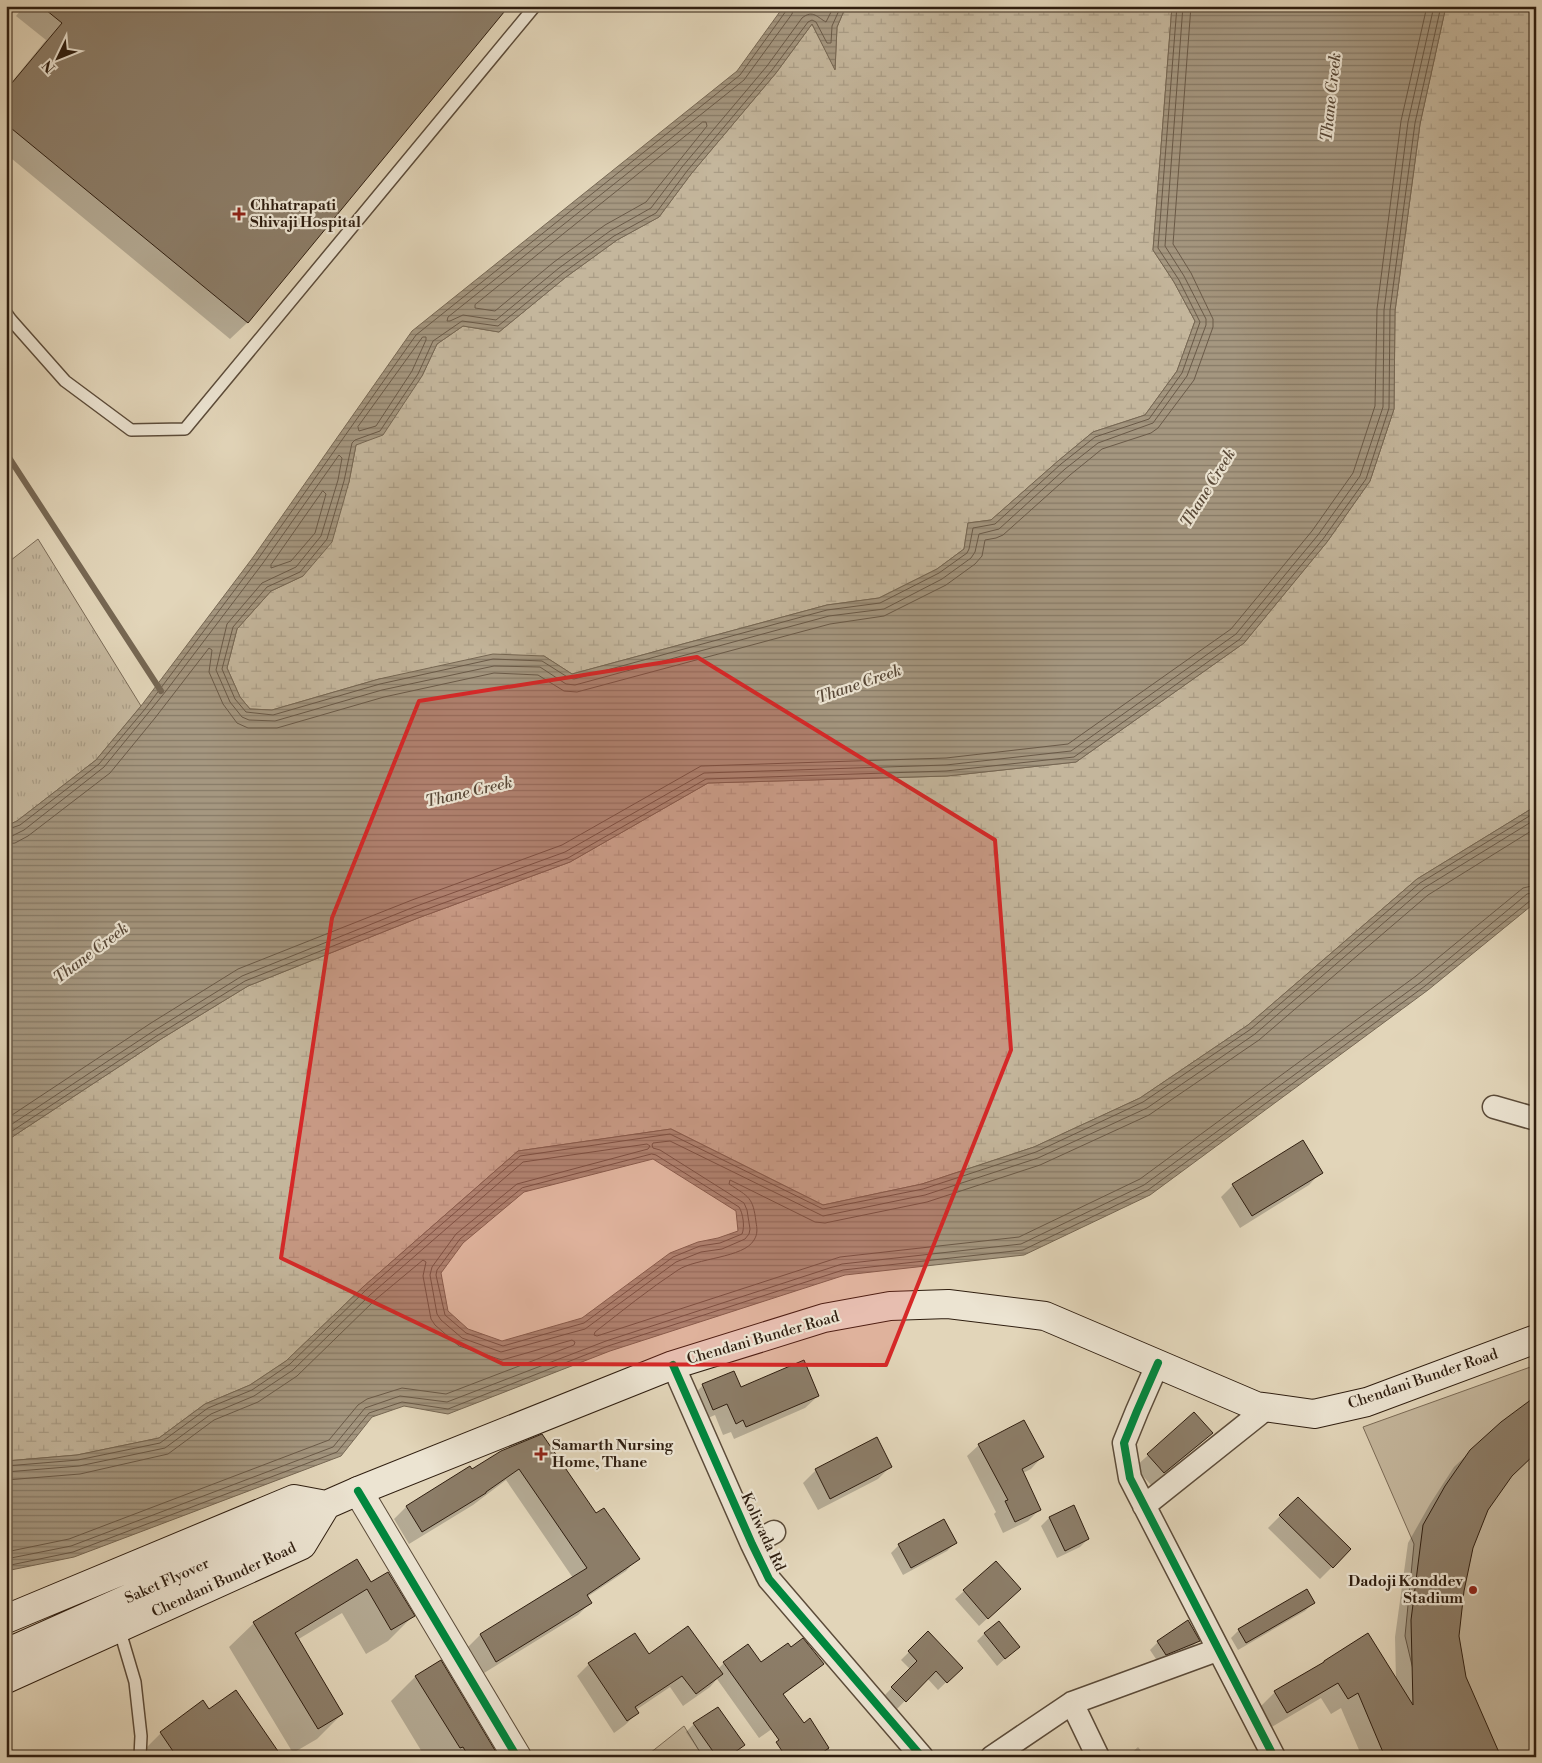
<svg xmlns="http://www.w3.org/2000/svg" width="1542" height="1763" font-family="'Libre Bodoni',serif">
<defs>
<pattern id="wetland-marsh" width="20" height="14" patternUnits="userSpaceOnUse" patternTransform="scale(1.25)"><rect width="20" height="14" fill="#c4b69c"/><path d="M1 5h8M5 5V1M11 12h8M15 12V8" fill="none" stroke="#a99c85"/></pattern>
<pattern id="park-tufts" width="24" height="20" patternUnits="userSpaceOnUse" patternTransform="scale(1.25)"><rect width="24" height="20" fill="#c4b69c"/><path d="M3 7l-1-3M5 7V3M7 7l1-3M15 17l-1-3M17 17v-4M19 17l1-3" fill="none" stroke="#a99c85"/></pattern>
<pattern id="water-rules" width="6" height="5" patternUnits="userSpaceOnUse" patternTransform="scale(1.25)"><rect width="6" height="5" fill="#a59780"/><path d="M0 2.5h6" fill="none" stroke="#877b67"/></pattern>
</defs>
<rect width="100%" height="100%" fill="#e2d5b9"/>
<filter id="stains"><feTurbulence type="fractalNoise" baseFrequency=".004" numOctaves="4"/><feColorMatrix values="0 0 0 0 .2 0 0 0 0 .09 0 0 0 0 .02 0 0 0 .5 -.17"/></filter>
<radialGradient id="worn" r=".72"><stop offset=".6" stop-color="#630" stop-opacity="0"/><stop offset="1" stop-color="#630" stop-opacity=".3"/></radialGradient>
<!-- grass -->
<path fill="#c4b69c" stroke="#7a6a56" d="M1536,1365V1757H1449L1417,1686L1405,1636L1414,1544L1363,1427Z
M684,1726L703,1757H645Z"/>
<!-- wetland -->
<path fill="url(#wetland-marsh)" stroke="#7a6a56" d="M846,6H1172L1153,250L1174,282L1195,321L1177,371L1145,415L1093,432L1058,461L991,520L968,523L964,549L937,569L879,598L827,605L572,674L544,656L379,679L272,710L250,709L240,697L227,668L237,629L271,591L303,576L349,482L356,445L422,376L437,344L463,326L499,332L566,277L617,240L659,217L691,174L776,73L812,24L835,69L837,27Z
M1446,6H1536V806L1417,879L1248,1025L1140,1098L1034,1147L922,1184L823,1205L671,1129L518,1151L363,1287L286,1361L250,1385L205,1404L159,1438L77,1455L6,1461V1141L161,1039L248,986L418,918L570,862L708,783L947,776L1076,762L1244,643L1327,542L1370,481L1394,409L1395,311L1420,124Z"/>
<!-- park -->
<path fill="url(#park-tufts)" stroke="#7a6a56" d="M38,539L141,706L96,760L17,821L6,826V564Z"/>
<!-- water -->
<path fill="url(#water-rules)" stroke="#766753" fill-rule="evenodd" d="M784,6H846L837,27L835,70L812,24L776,73L691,174L659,217L617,240L566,277L499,332L463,326L437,344L422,376L383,435L356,445L349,482L332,542L303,576L271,591L237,629L227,668L240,697L250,709L272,710L379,679L493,654L544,656L572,674L827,605L879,598L937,569L964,549L968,523L991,520L1058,461L1093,432L1145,415L1177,371L1195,321L1174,282L1153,250L1172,6H1446L1420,124L1395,311L1394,409L1370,481L1327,542L1244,643L1076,762L947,776L708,783L570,862L418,918L248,986L161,1039L6,1141V826L17,821L96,760L141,706L254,556L412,331L737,71Z
M1536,806V902L1428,990L1150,1195L1024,1255L845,1275L610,1351L448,1414L404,1406L372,1417L341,1456L74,1557L6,1571V1461L77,1455L159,1438L205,1404L250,1385L286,1361L363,1287L518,1151L671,1129L823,1205L922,1184L1034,1147L1140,1098L1248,1025L1417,879ZM653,1159L736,1211L738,1231L718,1238L698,1242L670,1253L582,1318L502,1341L468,1329L448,1311L441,1273L463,1243L524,1192Z"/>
<!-- shadow -->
<path fill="#0003" d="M24,6H508L247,323L230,339L6,154V89L46,40L16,16Z
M1321,1172L1309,1185L1240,1228L1221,1197L1233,1185Z
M703,1385L740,1388L818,1396L805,1408L734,1439L731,1432L723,1435L715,1415L701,1421L691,1398Z
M1536,1398V1455L1528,1460L1510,1477L1487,1510L1472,1547L1463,1591L1457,1636L1468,1757H1362L1341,1708L1331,1714L1321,1698L1270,1728L1259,1708L1275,1692L1320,1666L1324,1662L1396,1680L1395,1637L1408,1543L1430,1504L1454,1467L1471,1451Z
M1194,1414L1211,1433L1199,1445L1151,1485L1135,1467Z
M876,1439L891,1466L878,1479L818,1510L803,1483L816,1470Z
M979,1445L1042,1457L1031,1469L1023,1473L1039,1510L1028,1521L1003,1533L994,1514L996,1512L967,1456Z
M502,1452L596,1515L638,1558L626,1571L587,1597L590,1603L578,1615L484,1673L468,1647L480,1635L573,1578L506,1480L473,1505L409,1544L394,1519L406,1507L469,1468L472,1471Z
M1298,1498L1350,1549L1320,1579L1268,1528Z
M1073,1507L1088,1539L1080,1547L1057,1558L1041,1526L1049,1518Z
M955,1543L947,1551L903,1575L891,1553L899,1545Z
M996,1563L1011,1597L979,1626L955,1599Z
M370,1584L413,1616L388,1641L366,1654L342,1613L297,1640L342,1714L317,1739L293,1753L229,1647L254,1623Z
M1313,1603L1305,1611L1238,1650L1231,1638L1239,1630Z
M928,1633L961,1668L938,1690L927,1678L897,1709L884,1696L910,1669L901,1660Z
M985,1633L1018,1647L997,1666L977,1641Z
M1198,1641L1190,1649L1158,1662L1150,1650L1158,1642Z
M791,1649L822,1664L811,1674L783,1695V1721L759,1738L717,1679L710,1687L683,1706L670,1687L636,1710L637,1713L625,1725L614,1733L577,1676L589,1664L649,1656L718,1669L724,1663L760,1664Z
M440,1661L497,1757H425L391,1701L415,1677Z
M209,1710L280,1757H152L146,1748L161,1733Z
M694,1724L743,1745L730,1757H703L686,1732Z
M818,1732L834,1757H783Z
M1138,1747L1146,1757H1127Z"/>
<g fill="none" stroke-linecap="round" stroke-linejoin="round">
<!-- shore -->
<path stroke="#6a5a48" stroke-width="1" d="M794,6L792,14L744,80L448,317L447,321H450L463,315L496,320L559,268L610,231L651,208L682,167L767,66L802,18C813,9 818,18 826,22L834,6
M841,6L832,26L831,43H827L816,22L812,20L808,22L772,70L687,171L656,213L614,236L563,273L498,326L462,321L433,341L418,374L380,431L355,440L352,443L344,481L327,539L300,572L267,587L233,627L222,669L235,699L246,712L273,715L380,684L493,659L542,661L569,678L574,679L827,610L880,603L939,573L967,553L969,549L973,528L995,524L1061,464L1095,437L1149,419L1182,373L1200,322L1179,280L1158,248L1177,6
M703,122H706L707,126L646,202L605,225L554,262L495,311L475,308V305Z
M423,337H426V340L412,371L376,426L359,431L358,427Z
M323,491L326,494L315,533L291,561L271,568V565Z
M1536,828L1428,895L1259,1040L1149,1115L1040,1165L927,1202L825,1223L815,1222L730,1180L729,1184C749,1197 753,1197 756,1222C757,1228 758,1234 754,1240C744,1258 696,1258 678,1270C649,1289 622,1311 595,1332L594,1335L597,1336L840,1257L1019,1237L1140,1179L1416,976L1523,888L1536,885
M6,830L20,825L99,764L145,709L258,559L416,335L740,75L786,11L787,6
M6,837L12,836L24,830L104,767L166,691L263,563L339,455L342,458L338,480L321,536L296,567L262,583L227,624L216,670L230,702L242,717L249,720L275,721L382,690L494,666L540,667L566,684L575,685L829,616L884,609L942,579L971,558L975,552L979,534L999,529L1065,469L1098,443L1153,423L1187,376L1206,325V319L1184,276L1165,246L1183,6
M6,844L15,843L28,836L110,773L155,718L209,648L212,650L209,672L223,704L237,723L248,728H277L384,697L494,673L538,675L564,691L577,692L830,624L884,616L946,585L975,564L982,556L985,540L996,538L1003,535L1070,475L1102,449L1151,433L1158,428L1194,380L1213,327V319L1191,273L1173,244L1191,6
M6,1119L151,1023L238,969L412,900L562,845L701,766L946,758L1068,744L1231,629L1312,531L1353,473L1375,406L1377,309L1401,121L1427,6
M6,1128L155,1030L242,976L414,907L565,852L704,773L946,765L1071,751L1236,634L1318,535L1360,476L1383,407L1384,310L1408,122L1434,6
M6,1135L158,1035L245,981L416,913L568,858L706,779L946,771L1074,757L1240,639L1323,539L1366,479L1389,408L1390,310L1415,123L1441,6
M652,1154L656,1155L739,1207C743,1213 745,1227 742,1234L720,1243L700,1246L673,1257L584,1323L503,1346L466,1333L445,1315L436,1275L437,1270L460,1239L522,1188Z
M6,1466L78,1460L160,1443L208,1408L252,1390L290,1364L366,1290L520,1156L670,1134L823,1209L923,1189L1036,1152L1143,1102L1251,1029L1420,883L1536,812
M6,1472L79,1466L165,1448L211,1414L254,1396L293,1370L370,1295L523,1162L647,1144L650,1146L648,1149L517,1184L456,1234L432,1267L430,1275L437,1314L441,1320L462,1338L501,1352L585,1329L676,1262L701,1252L722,1249L745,1239L749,1234L750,1229L747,1210L744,1203L660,1150L653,1148L652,1145L653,1143L670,1141L823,1216L925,1195L1038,1158L1147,1108L1255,1034L1424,888L1536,819
M6,1480L80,1474L168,1454L214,1420L258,1402L297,1376L375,1300L423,1260L426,1262L423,1276L431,1319L435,1325L459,1346L502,1360L572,1340L575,1342L574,1345L446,1394L402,1388L367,1399L358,1405L329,1440L69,1539L6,1552
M6,1559L71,1546L333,1447L365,1408L400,1396L447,1402L606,1341L842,1264L1021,1244L1144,1185L1421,982L1527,894L1536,892
M6,1566L73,1552L337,1452L369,1413L402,1402L448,1409L608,1346L843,1270L1023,1250L1148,1190L1425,986L1531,900L1536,898"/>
<!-- stream -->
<path stroke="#766753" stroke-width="6" d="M6,453L161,691"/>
</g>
<!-- building -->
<path fill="#8c7d68" stroke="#2f1e10" d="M41,6H509L248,323L6,124V90L62,23Z
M1303,1140L1323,1173L1252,1216L1232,1184Z
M804,1360L819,1396L746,1427L743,1420L736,1424L727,1404L713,1410L702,1384L734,1371L741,1387Z
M1536,1396V1453L1512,1476L1488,1510L1473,1548L1464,1591L1459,1636L1466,1677L1501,1757H1385L1358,1693L1348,1699L1338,1683L1287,1713L1274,1691L1324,1662V1661L1368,1633L1413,1705L1411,1620L1423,1525L1445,1486L1470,1450L1501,1422Z
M1194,1412L1213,1433L1164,1473L1147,1454Z
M1024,1420L1044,1457L1022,1469L1041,1510L1015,1522L1005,1501L1008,1500L978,1444Z
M542,1434L596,1513L604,1508L640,1559L587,1595L592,1603L496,1662L480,1634L587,1568L519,1469L486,1492V1493L422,1532L406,1506L470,1466L472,1469L501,1451Z
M877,1437L892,1467L830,1499L815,1469Z
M1298,1497L1351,1549L1333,1568L1279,1515Z
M1074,1505L1089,1539L1065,1551L1049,1517Z
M944,1519L957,1543L911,1568L898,1544Z
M357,1559L371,1582L388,1572L415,1616L391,1630L367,1589L295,1633L343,1714L318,1729L253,1622Z
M996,1561L1021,1589L988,1619L963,1590Z
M1307,1589L1315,1603L1246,1643L1238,1629Z
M1188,1620L1200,1641L1166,1655L1157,1641Z
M999,1621L1020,1647L1005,1659L984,1633Z
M688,1626L723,1674L696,1694L682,1676L635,1707L639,1713L627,1721L588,1663L635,1633L649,1654Z
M928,1631L963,1668L947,1683L936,1671L906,1702L891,1687L917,1661L908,1651Z
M803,1638L824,1664L783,1694L804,1723L810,1718L829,1748L816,1757H786L776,1742L779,1740L723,1662L748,1644L761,1662L788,1643L791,1647Z
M441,1660L499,1757H469L463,1747L460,1748L415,1676Z
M236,1690L282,1757H177L160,1732L203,1700L209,1709Z
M718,1707L745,1745L728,1757H717L693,1723Z"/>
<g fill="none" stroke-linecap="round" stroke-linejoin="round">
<!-- service casing -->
<g stroke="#5c4c3a" stroke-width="14">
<path id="service" d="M6,313L11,320L65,381L131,430L185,429L535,6
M119,1628L135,1682L141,1736L140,1757"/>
</g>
<!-- minor casing -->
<g stroke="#5c4c3a" stroke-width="25">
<path id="minor" d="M1494,1107L1536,1119
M1158,1363L1137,1411L1124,1443L1130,1478L1274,1757
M673,1365L752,1544L769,1579L922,1757
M1144,1506L1268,1407
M752,1544L774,1532
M1072,1703L1098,1757
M992,1757L1072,1703L1217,1650"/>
</g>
<!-- tertiary casing -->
<g stroke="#5c4c3a" stroke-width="30">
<path id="tertiary" d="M358,1491L517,1757"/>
</g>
<!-- secondary casing -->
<g stroke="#2f1e10" stroke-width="30">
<path id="secondary" d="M6,1619L294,1499L326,1505
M6,1653L280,1531L326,1505L358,1491L673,1365L824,1318L890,1306L948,1304L1045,1316L1256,1406L1314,1414L1367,1402L1536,1339
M6,1679L302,1545L325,1507"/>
</g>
<!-- service -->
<use href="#service" stroke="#ece4d2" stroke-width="11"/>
<!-- minor -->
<use href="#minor" stroke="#ece4d2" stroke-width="22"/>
<!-- tertiary -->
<use href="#tertiary" stroke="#ece4d2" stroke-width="28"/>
<!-- secondary -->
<use href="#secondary" stroke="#ece4d2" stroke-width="28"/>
<!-- cycleway casing -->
<g stroke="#ece4d2" stroke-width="11">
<path id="cycleway" d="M1158,1363L1137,1411L1124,1443L1130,1478L1274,1757
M673,1365L752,1544L769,1579L922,1757
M358,1491L517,1757"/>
</g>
<!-- cycleway -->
<use href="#cycleway" stroke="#00873e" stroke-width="8"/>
</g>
<!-- marked area -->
<path fill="#d62828" fill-opacity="0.2" stroke="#d62828" stroke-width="4" stroke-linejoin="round" d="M697,657L995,840L1011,1050L886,1365L503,1364L281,1258L332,918L419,701Z"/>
<!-- markers -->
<g fill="#8f2418" stroke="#ece4d2" stroke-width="2">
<path d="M236.5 206.5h5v5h5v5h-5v5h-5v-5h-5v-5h5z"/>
<path d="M538.5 1446.5h5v5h5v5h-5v5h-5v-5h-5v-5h5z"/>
<circle cx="1473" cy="1590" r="5"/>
</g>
<g text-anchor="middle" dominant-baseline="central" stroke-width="4.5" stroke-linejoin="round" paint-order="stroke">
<!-- poi labels -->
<g font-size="15" font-weight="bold" fill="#2f1e10" stroke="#ece4d2" text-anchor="start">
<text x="250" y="205">Chhatrapati<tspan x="250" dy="17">Shivaji Hospital</tspan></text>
<text x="552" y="1445">Samarth Nursing<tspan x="552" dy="17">Home, Thane</tspan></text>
<text x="1463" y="1581" text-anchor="end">Dadoji Konddev<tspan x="1463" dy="17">Stadium</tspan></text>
</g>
<!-- street labels -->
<g font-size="15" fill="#2f1e10" stroke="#ece4d2">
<text transform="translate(763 1338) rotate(-16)">Chendani Bunder Road</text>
<text transform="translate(1423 1379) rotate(-19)">Chendani Bunder Road</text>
<text transform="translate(763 1532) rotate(65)">Koliwada Rd</text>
<text transform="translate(224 1580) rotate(-25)">Chendani Bunder Road</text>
<text transform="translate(167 1581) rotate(-24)">Saket Flyover</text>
</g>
<!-- water labels -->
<g font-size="16" font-style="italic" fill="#584837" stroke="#ece4d2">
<text transform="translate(1331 97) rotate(-84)">Thane Creek</text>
<text transform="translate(1208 488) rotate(-58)">Thane Creek</text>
<text transform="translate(859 684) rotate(-19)">Thane Creek</text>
<text transform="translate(469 792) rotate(-13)">Thane Creek</text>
<text transform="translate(91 953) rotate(-37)">Thane Creek</text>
</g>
</g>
<!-- margin -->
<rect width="1542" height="1763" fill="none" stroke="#e2d5b9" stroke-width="25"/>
<rect x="8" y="8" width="1527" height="1748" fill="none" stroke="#2f1e10" stroke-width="2.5"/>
<rect x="12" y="12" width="1517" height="1738" fill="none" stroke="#2f1e10"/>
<!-- north arrow -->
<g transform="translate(58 58) rotate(227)" stroke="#ece4d2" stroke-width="4" paint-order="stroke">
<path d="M0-4L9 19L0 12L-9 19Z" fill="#2f1e10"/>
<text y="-8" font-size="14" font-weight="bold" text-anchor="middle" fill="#2f1e10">N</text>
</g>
<rect width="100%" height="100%" filter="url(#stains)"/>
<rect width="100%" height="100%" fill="url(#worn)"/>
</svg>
